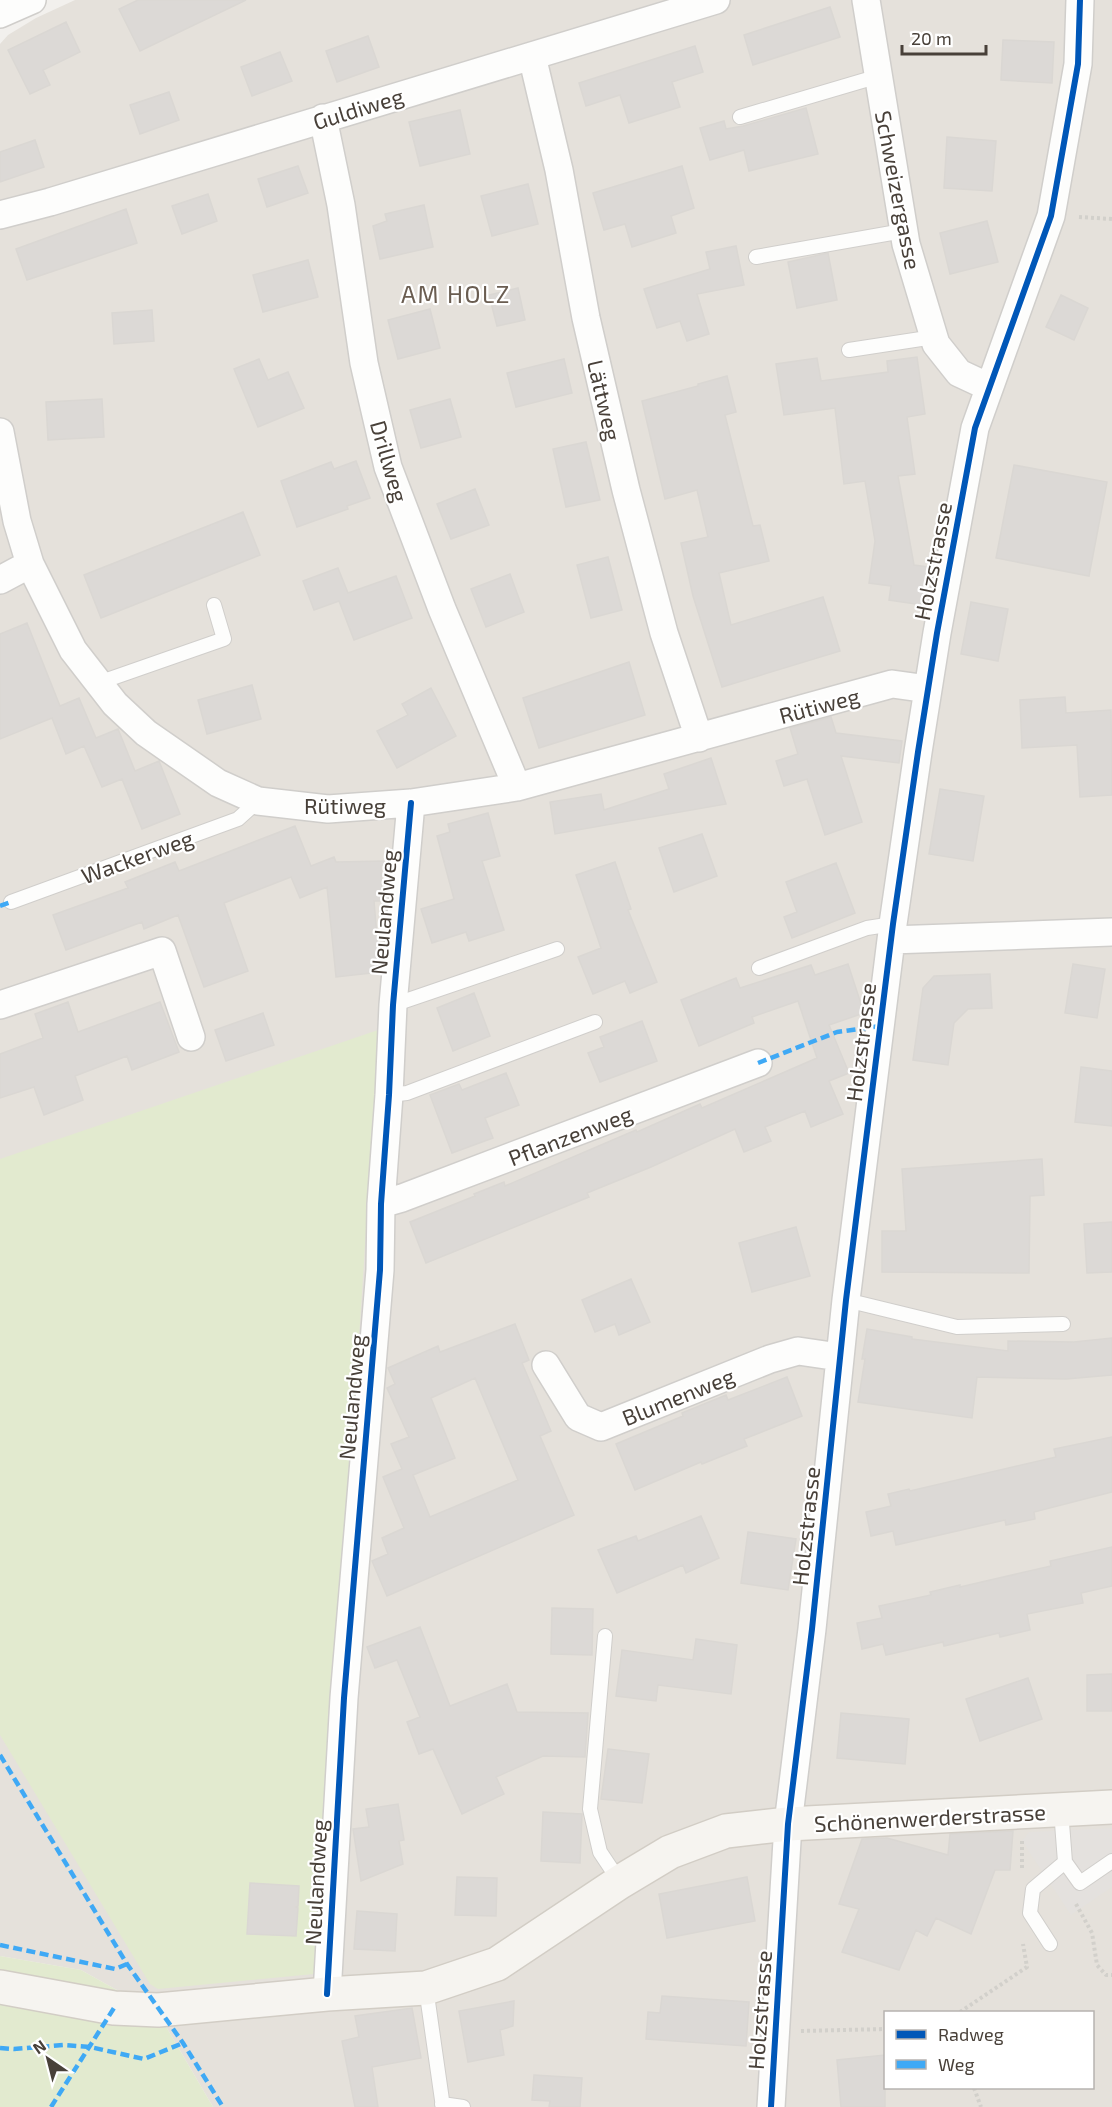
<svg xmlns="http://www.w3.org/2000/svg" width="1112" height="2107" font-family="'Exo 2',sans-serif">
<rect width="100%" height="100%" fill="#f2f0ed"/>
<!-- residential -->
<path fill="#e5e1db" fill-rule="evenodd" d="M75,0H1112V2107H213L158,2013L81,1970L0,1956V44L8,35L36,18ZM886,2012H1092V2088H886Z"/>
<!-- green -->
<path fill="#e2eacf" d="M381,1029L375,1089L328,1822L314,1974L158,1989L150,1984L0,1735V1159Z
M0,1956L81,1970L158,2013L213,2107H0Z"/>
<!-- parking -->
<path fill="#e4e1de" d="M1112,1828V1887L1071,1915L1022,1841L1029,1832Z"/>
<!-- building -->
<path fill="#dcd9d6" stroke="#dad7d3" stroke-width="1.5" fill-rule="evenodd" d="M138,0H246L140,51L119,9Z
M830,7L840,37L753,65L744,35Z
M66,22L80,52L43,70L50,85L30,94L8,50Z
M368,36L379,67L337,82L326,51Z
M1003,40L1054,42L1052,83L1001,80Z
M695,46L703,72L672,82L680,107L629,123L620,95L586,106L579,83Z
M280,52L292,81L252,96L241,67Z
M169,92L179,120L140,134L130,105Z
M806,108L818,154L749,171L744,150L710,160L700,128L724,121L726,129L743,126Z
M460,110L470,154L420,166L409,122Z
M947,137L996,141L992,191L944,188Z
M35,140L44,167L0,182V152Z
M298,166L308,193L267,207L258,179Z
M682,166L694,208L671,216L676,233L632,247L625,224L604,230L593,193Z
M528,184L538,224L492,236L481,196Z
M208,194L217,221L182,234L172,206Z
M424,205L433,247L380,259L373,226L387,221L385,214Z
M126,209L137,243L27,280L16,249Z
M987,221L998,262L950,274L940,233Z
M736,246L744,285L697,294L709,334L687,341L680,321L657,328L644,289L710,269L706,252Z
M828,253L837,300L797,308L788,262Z
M308,260L318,297L263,312L253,275Z
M518,288L525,320L497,326L489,295Z
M1061,295L1088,308L1074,340L1046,327Z
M430,309L440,348L398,359L388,320Z
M152,310L154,341L114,344L112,313Z
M917,357L925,414L907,417L915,474L898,476L914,565L928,567L922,605L889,600L891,586L869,583L875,541L865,481L844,484L835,408L784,415L776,364L817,358L821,381L888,372L887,361Z
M259,359L268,380L288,372L304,408L258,427L234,369Z
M564,359L572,393L516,407L507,373Z
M727,376L736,412L725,415L753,526L760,525L769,561L719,573L731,625L823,597L840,651L722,687L693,596L681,543L708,537L697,490L665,499L642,401L698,386V384Z
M102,399L104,437L48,440L46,402Z
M450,399L461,437L421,448L410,410Z
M586,442L600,500L566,507L553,449Z
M356,461L370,498L347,506L348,509L297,527L281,481L331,462L334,469Z
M1014,465L1107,482L1089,576L996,558Z
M475,489L489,525L451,539L437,504Z
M243,512L260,555L101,618L84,575Z
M608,557L622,610L591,618L577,565Z
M338,568L348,593L396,576L412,618L354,640L339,601L314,610L303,581Z
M510,574L524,612L486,627L471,589Z
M971,602L1008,609L998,661L961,654Z
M27,623L60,706L79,698L96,738L118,729L135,771L159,761L180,814L142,829L122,779L102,787L84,746L66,754L52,718L0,739V634Z
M629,662L645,715L539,748L523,698Z
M252,685L261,719L207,734L198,700Z
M431,688L456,736L397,768L377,731L408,715L402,704Z
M1065,697L1066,713L1111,710L1112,795L1080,797L1077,745L1022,748L1020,700Z
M831,717L836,733L902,741L899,763L841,756L862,822L825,835L807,779L784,786L776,761L798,754L790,728Z
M711,758L726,804L555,834L550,802L601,794L604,810L669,789L664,774Z
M940,789L984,796L973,861L929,854Z
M488,813L500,856L482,861L504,930L469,941L466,932L432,943L421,909L454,899L437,836L450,832L448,824Z
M295,826L311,866L334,857L336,862L385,861L386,864L381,866L382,901H374L380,972L336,977L327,887L300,898L291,877L224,903L248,971L204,987L178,915L144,929L142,922L66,950L53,915L128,888L125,882L175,862L179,871Z
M702,834L717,876L674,892L659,848Z
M615,862L631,909L628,910L657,982L630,993L625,981L593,994L578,957L601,948L576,875Z
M836,863L855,913L792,938L784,917L797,912L786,882Z
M848,964L864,1013L829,1025L849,1073L829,1081L843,1114L811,1127L805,1111L765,1127L771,1141L744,1152L735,1129L651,1167L587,1193L589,1197L426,1263L410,1222L475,1196L474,1194L504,1182L505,1186L636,1130L637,1132L700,1104L702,1108L817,1058L798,1001L752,1017L754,1023L699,1046L681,1000L736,978L740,988L811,965L815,975Z
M1073,964L1105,969L1097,1018L1065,1013Z
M990,974L992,1008L968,1009L954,1023L948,1065L913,1060L923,988L934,976Z
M474,993L490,1036L453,1051L437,1008Z
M68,1002L78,1032L160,1002L179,1052L132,1070L127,1056L75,1076L83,1100L44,1115L34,1087L0,1098V1054L43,1038L35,1014Z
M263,1013L274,1045L226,1061L215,1030Z
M642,1021L657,1061L600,1082L588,1053L604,1047L600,1037Z
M1081,1067L1112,1071V1126L1075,1122Z
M506,1073L519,1105L485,1118L493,1138L452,1153L430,1095L459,1084L462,1090Z
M1042,1159L1044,1195L1030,1196L1029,1273L882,1272V1231H906L902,1169Z
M1112,1222V1272L1087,1273L1084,1224Z
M796,1227L810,1276L752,1292L739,1243Z
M631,1279L650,1322L619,1335L615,1324L595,1332L582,1300Z
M515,1324L529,1360L522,1363L551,1431L540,1436L574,1515L387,1596L372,1561L388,1554L382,1538L404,1528L383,1477L402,1469L391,1444L409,1437L387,1388L395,1384L388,1368L438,1346L440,1352ZM475,1378L518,1480L430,1517L413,1475L455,1458L431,1398Z
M867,1329L912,1337V1339L1008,1351V1341L1074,1342L1112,1338V1375L1066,1379L977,1377L972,1418L858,1402L865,1359H862Z
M787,1377L802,1416L744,1439L747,1446L702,1464L701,1462L635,1490L616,1444L683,1416L682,1413L726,1395L728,1400Z
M1112,1437V1492L1034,1512L1035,1519L1006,1525L1005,1520L896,1545L893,1531L871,1536L866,1512L891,1506L888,1494L909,1489L910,1491L1056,1457L1054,1449Z
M701,1516L719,1558L686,1573L683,1565L617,1593L598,1550L636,1536L638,1541Z
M748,1532L796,1539L788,1590L741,1583Z
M1112,1547V1586L1081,1593L1083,1603L1027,1614L1030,1630L1000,1637L999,1633L944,1646L943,1642L886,1655L883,1644L862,1649L857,1623L882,1618L879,1606L931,1595L930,1592L960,1585V1587L1051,1566L1050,1561Z
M552,1608L593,1609L592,1655L551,1654Z
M420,1627L450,1706L507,1684L517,1712L588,1713L585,1757L543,1756L496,1777L504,1794L462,1814L433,1749L419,1754L407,1722L420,1717L397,1660L375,1668L367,1647Z
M696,1639L737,1645L731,1694L658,1685L656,1701L616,1696L622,1650L693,1660Z
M1112,1674V1711H1087V1675Z
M1028,1678L1042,1719L980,1741L966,1699Z
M841,1713L909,1719L905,1764L837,1758Z
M608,1749L649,1754L642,1803L601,1799Z
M398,1804L404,1840L399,1841L403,1864L361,1881L353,1829L369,1827L366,1809Z
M543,1812L582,1814L580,1863L541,1861Z
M1013,1831L1010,1870H995L971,1934L936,1918L927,1936L916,1930L899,1970L842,1952L859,1909L839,1904L862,1839L887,1838L948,1855L950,1834Z
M457,1877L497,1878L496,1916L455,1915Z
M747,1877L755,1921L667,1938L659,1894Z
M250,1883L299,1886L298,1906L296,1907L298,1908L296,1936L247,1934Z
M357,1911L397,1914L395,1951L354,1949Z
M662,1996L749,2002L746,2046L646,2039L648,2012L660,2013Z
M514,2001L513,2026L500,2030L504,2055L468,2062L459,2011Z
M412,2008L421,2058L372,2067L378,2107H355L342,2041L359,2037L355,2016Z
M885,2055V2107H841L837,2060Z
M534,2075L582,2078L580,2107H549L550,2101L532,2100Z"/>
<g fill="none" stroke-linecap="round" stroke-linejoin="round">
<!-- lane casing -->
<g stroke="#d0cecb" stroke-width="16">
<path id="lane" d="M740,117L879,76
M756,257L903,231
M849,350L934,337
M98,683L224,639L214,605
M11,902L238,819L258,801
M759,968L867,928L893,924
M393,1005L557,949
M389,1095L407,1093L595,1022
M846,1300L957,1327L1063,1324
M605,1636L590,1809L600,1852L620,1882
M1061,1810L1065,1862L1080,1883L1112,1861
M1050,1944L1030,1913L1033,1889L1065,1862
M426,1988L443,2107
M442,2104L463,2107"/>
</g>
<!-- street casing -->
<g stroke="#d0cecb" stroke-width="30">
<path id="street" d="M866,0L906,244L936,344L959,373L989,387
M0,14L32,0
M532,56L559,170L586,318L626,490L664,633L699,738
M323,118L341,205L364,363L388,467L442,609L517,787
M0,215L50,202L716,0
M0,432L17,521L30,564L73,650L115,704L146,733L218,783L258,801L328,809L411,803L517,787L892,684L928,689
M0,580L30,564
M891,940L1112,932
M0,1005L162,951L191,1037
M381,1204L402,1198L758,1063
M546,1365L578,1417L601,1427L770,1359L798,1351L839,1357
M327,1994L344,1698L380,1270L381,1204L389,1095L393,1005L411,803
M771,2107L788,1824L812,1629L846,1300L893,924L918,752L937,633L975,428L1051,216L1078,64L1080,0"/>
</g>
<!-- secondary casing -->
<g stroke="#d2cdc5" stroke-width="36">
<path id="secondary" d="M0,1987L114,2008L158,2010L327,1994L426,1988L497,1964L620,1882L670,1852L726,1831L788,1824L1112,1807"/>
</g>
<!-- path -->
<path stroke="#d2d0cb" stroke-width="4" stroke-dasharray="3 3" stroke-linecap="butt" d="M1079,217L1112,219
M1022,1841V1870
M1076,1904L1092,1933L1097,1965L1106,1975H1112
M960,2012L1027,1967L1023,1944
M801,2031L886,2029
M974,2088L981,2107"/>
<!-- lane -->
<use href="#lane" stroke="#fdfdfc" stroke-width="14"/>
<!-- street -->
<use href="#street" stroke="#fdfdfc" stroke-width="27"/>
<!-- secondary -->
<use href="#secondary" stroke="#f6f4f0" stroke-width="33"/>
<!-- quiet -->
<path stroke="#3fa9f5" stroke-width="4.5" stroke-dasharray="9 4.5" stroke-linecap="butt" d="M0,906L11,902
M758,1063L837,1032L880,1026
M0,1755L127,1964L183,2043L223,2107
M0,1945L115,1969L127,1964
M0,2048L14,2049L64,2045L90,2047L144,2059L183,2043
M51,2107L114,2008"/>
<!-- cycleway casing -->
<g stroke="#fff" stroke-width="10">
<path id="cycleway" d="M327,1994L344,1698L380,1270L381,1204L389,1095L393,1005L411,803
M771,2107L788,1824L812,1629L846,1300L893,924L918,752L937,633L975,428L1051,216L1078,64L1080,0"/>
</g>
<!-- cycleway -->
<use href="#cycleway" stroke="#0057b8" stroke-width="6"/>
</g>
<g text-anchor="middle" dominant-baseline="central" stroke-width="4.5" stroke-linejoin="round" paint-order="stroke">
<!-- street labels -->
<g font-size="22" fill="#484039" stroke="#fff">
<text transform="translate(358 108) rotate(-17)">Guldiweg</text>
<text transform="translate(899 190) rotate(79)">Schweizergasse</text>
<text transform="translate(605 400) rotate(77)">Lättweg</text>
<text transform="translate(390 461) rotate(74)">Drillweg</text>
<text transform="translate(932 561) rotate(-79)">Holzstrasse</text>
<text transform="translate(819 705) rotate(-15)">Rütiweg</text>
<text x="345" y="805">Rütiweg</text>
<text transform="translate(137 856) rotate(-20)">Wackerweg</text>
<text transform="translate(383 912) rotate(-85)">Neulandweg</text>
<text transform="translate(860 1042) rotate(-83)">Holzstrasse</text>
<text transform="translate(570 1135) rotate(-21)">Pflanzenweg</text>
<text transform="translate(678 1396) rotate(-22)">Blumenweg</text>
<text transform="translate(351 1397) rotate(-85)">Neulandweg</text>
<text transform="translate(805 1526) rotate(-84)">Holzstrasse</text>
<text transform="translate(930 1817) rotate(-3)">Schönenwerderstrasse</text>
<text transform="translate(315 1882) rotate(-87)">Neulandweg</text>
<text transform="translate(759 2010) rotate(-86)">Holzstrasse</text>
</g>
<!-- neighbourhood labels -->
<g font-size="24" letter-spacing="1.5" fill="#6a5d51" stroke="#fff">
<text x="456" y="293">AM HOLZ</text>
</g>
</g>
<!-- legend -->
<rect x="884" y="2011" width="210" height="78" fill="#ffffff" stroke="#b6b3b0" stroke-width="1.5"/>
<rect x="896" y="2030" width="30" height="9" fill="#0057b8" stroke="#b6b3b0" stroke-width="1.5"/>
<text x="938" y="2041" font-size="18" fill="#484039">Radweg</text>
<rect x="896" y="2060" width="30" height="9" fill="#3fa9f5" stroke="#b6b3b0" stroke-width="1.5"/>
<text x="938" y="2071" font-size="18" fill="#484039">Weg</text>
<!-- north arrow -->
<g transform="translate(48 2059) rotate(325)" stroke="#ffffff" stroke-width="4.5" paint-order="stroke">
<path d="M0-4.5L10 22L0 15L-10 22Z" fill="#484039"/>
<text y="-9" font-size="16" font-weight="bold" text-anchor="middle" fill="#484039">N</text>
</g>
<!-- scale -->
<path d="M902 45v9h84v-9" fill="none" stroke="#484039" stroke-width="3"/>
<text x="911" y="45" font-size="18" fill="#484039" stroke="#ffffff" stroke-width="4.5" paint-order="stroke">20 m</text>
</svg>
